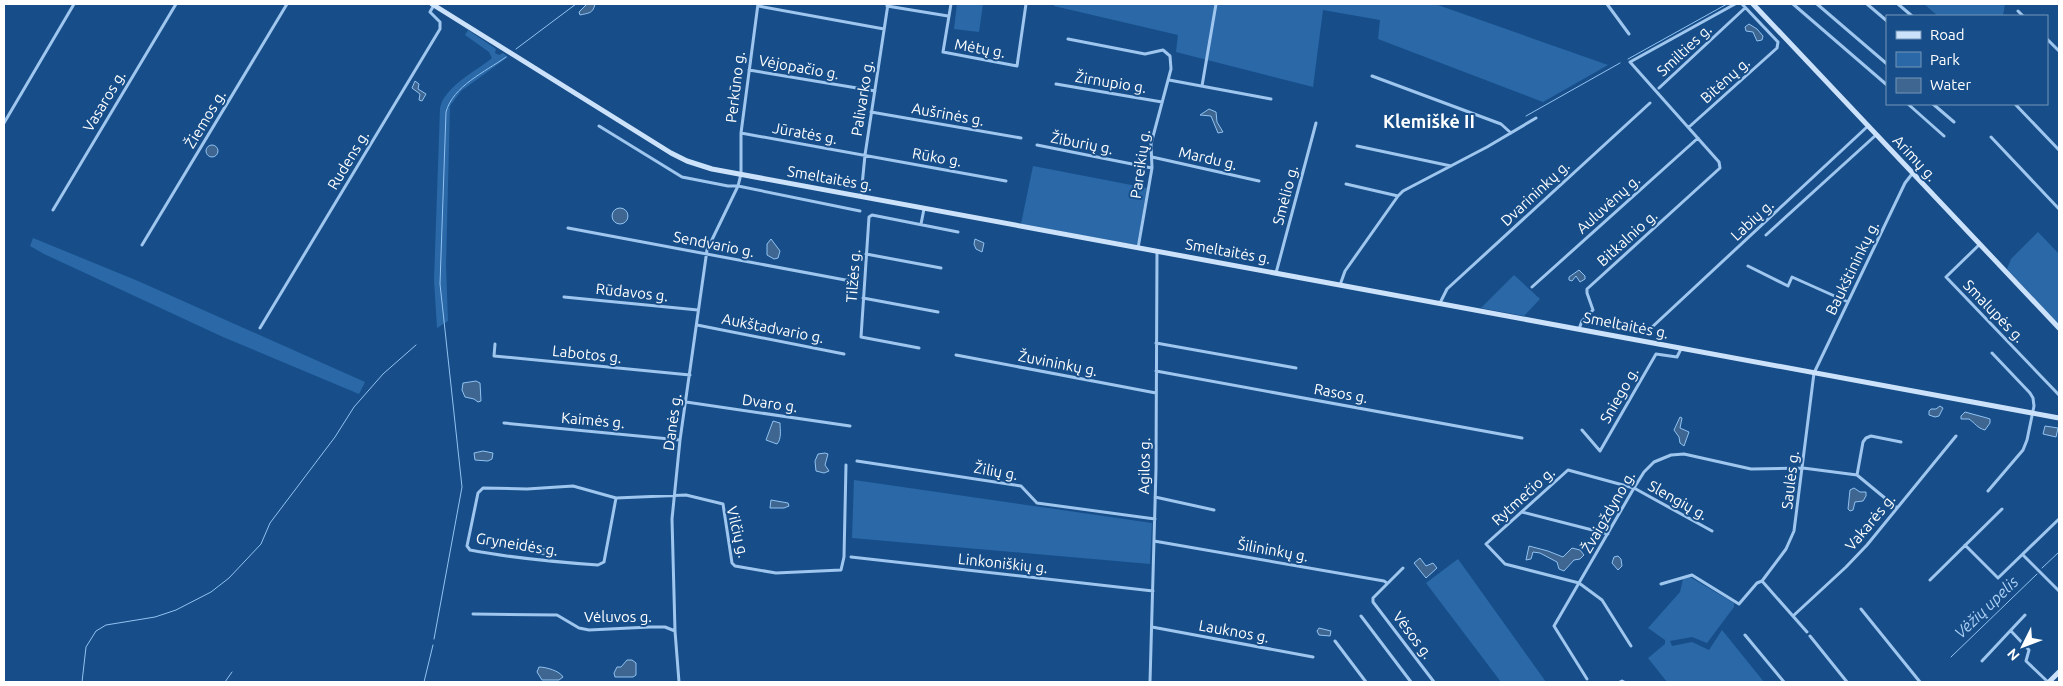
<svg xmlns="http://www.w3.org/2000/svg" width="2063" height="686" font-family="Ubuntu,sans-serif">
<rect width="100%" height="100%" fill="#174e89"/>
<!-- green -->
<path fill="#2a68a7" d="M957,4H983L979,32L954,29Z
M1054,4H1435L1608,65L1543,102L1378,39L1380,20L1323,10L1313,87L1176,52L1178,35L1054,6Z
M1924,4H2005L2003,16H1938Z
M468,30L496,49L495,53L499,55L503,53L508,57L461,91L450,106L446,265L448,321L437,328L434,280L440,108C445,86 475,72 492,58L489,52L465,35Z
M1033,166L1147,188L1137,245L1021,224Z
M2038,232L2059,254V325L2007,269L2011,259Z
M33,238L138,281L365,382L359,394L223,337L44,254L30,246Z
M1514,275L1540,299L1524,316L1481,308Z
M854,480L1152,523L1150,564L852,538Z
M1458,559L1546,682H1501L1426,583Z
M1690,577L1734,603V607L1707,643L1692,637L1670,641L1672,646L1692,642L1709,650L1722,630L1764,682H1667L1648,658L1665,644V640L1648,628L1680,592L1683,579Z"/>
<!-- water -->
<path fill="#3e6691" stroke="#91c2f1" d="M587,4H595C593,14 588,13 580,15L579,12Z
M1749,24L1757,29L1763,36L1762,40L1757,41L1753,32L1746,31L1745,27Z
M415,81L419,84L418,89L426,94L422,101L419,100L420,94L412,88Z
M1209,109L1216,112L1217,122L1223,132L1218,133L1211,116L1200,115Z
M206 151a6 6 0 1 1 12 0a6 6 0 1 1-12 0Z
M612 216a8 8 0 1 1 16 0a8 8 0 1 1-16 0Z
M771,239L780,251L778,258L774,259L767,255V244Z
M975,239L984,243L982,252L976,249L974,244Z
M1579,270L1585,276V279L1580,282L1576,276L1572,281L1569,280V277Z
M476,381L480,383L481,401L478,402L474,399L465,397L462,390L463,383Z
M1940,406L1943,408L1939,416L1935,417L1929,415V411L1931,409H1936Z
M1965,412L1987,418L1990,419V423L1985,430C1977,428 1975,423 1969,419H1961V416Z
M1680,417L1682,418L1680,428L1689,432L1684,446L1680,443L1679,437L1674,430Z
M773,421L780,423C780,430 782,438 777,444L766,440Z
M2045,426L2058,428L2056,437L2043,434Z
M483,451L493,453L492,459L488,461L475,460L474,453Z
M825,453L828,454L825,465L829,471L824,473L816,471L815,461L818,454Z
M1854,488L1860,492H1866V496L1863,501L1855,502L1853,510L1850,511L1848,509L1850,490Z
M771,500L788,503L789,506L784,508H770Z
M1529,546L1548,551L1563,557L1572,548L1580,550L1584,555L1580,559L1574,560L1564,571L1559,569L1557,562L1540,553L1533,552L1531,559L1526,560Z
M532,548L549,549L550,551L546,555L530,553Z
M1618,556L1621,559L1622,566L1618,570L1612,563L1614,557Z
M1420,558L1426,566L1433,563L1437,568L1426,578L1414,563Z
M1319,628L1331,631L1330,636L1319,635L1317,631Z
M627,660H632L636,663V675L633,677H615L614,673L617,667H621Z
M539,667C546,667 560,671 563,677L559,680H542L537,672Z"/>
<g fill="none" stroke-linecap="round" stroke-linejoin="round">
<!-- stream -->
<path stroke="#91c2f1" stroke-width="1" d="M516,49L576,4
M1628,59L1727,4
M1526,116L1620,63
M2042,568L2059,552
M434,639L462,487L440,284L446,112C453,86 485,72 506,57
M1951,657L2037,574
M82,682L86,647L96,631L106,625L155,617L176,610L211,592L229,578L261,544L270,523L335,437L354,407L383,374L416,345
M225,682L232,672
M424,682L433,645"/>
<!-- minor -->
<path stroke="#9fc6ee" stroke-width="3" d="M951,4L943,52L1017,66L1026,4
M1607,4L1629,34
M1793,4L1887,85
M1817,4L1887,64
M1867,4L1887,21
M1898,4L1912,16
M758,6L884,29
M887,6L948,16
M2018,11L2023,16
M1068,39L1145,54L1163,50L1170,56L1171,69L1151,144L1152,168L1138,248
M2047,39L2059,51
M749,70L875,91
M1372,76L1501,124L1511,133
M1169,80L1271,99
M1056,84L1162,102
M1202,86L1216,4
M1659,88L1745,8
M1908,104L1944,136
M1933,104L1954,122
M2015,104L2059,150
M871,112L1021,138
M4,123L74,4
M599,126L682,177L728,186H738L860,211
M1689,127L1777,48L1778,42L1742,4
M741,133L1006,181
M1991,137L2059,209
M1037,145L1152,168
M1357,146L1451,166
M1152,157L1259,181
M1346,184L1398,196
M861,196L865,155L888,4
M53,210L176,4
M921,224L924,209
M568,228L856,282
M1766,235L1876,135
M1980,244L1946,277L2059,395
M142,245L287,4
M866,254L941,268
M1748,266L1788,286L1792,277L1848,302
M1276,273L1316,123
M1340,285L1345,271L1398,196L1403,191L1487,147L1536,118
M1532,287L1698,138
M564,297L698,310
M863,298L938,312
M1440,303L1447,289L1650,103
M697,325L844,354
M260,328L440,29V22L430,12L434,5
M1579,329L1582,321L1593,310L1587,293V289L1720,168L1719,162L1630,62L1735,4
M1650,329L1868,126
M1156,343L1296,368
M495,344L494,356L690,375
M919,348L861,337L869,217L872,215L958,232
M956,355L1156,393
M1156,371L1522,438
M686,402L850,426
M504,423L680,440
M1582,430L1600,451L1656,354L1677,357L1681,349
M857,461L1021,486L1037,503L1155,519
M1857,475L1863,442L1866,438L1871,436L1901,442
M1988,491L2023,450L2027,440L2034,406L2033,398L2030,393L1992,353
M1155,497L1214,510
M616,498L573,486L527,489L483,488L478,493L467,546L470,550C512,558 555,562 598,565L604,562L616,498L686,495L723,504L732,563L735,566L776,573L841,570L844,557L846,465
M1522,512L1608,534
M1154,541L1384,581L1387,583
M1965,545L1998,578L2059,519
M2023,555L2059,591
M851,557L1153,591
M1403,568L1373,598V602L1434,682
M1930,580L2002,509
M1762,581L1807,632
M1661,584L1692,575L1739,604L1757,583L1762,581L1786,549L1794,531L1814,373L1905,183L1912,174
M1861,609L1920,682
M473,614L557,615L579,628L589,630L650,627H665L675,631
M1361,616L1411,682
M1793,616L1846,567L1867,545L1956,436
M1152,627L1313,657
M2011,631L2029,650L2026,661L2048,682
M1745,635L1784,682
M1810,636L1847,682
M1335,641L1366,682
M1631,646L1602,600L1579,583L1505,564L1486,544L1568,470L1634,488L1712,531
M1982,661L2025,615
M1587,679L1554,626L1634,488L1644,472L1654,462L1671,455L1684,454L1751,469L1803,468L1857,475L1897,508
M679,682L675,631L672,519L680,440L707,250L738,186L741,174V133L758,4
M1150,682L1156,469L1157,251
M1620,682L1622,681L1624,682"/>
<!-- secondary -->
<path stroke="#cce2fa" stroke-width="5" d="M432,4L671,153L687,161L712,169L2059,418
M1753,4L2059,328
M2049,682L2059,672"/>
</g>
<g text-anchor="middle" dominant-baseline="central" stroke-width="4" stroke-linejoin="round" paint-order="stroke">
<!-- street labels -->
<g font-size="15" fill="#fff" stroke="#174e89">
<text transform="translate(980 48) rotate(10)">Mėtų g.</text>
<text transform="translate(1684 50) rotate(-43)">Smilties g.</text>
<text transform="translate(799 67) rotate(10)">Vėjopačio g.</text>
<text transform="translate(1725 80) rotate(-42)">Bitėnų g.</text>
<text transform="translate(1111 82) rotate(9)">Žirnupio g.</text>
<text transform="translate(735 87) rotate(-83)">Perkūno g.</text>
<text transform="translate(862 98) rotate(-81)">Palivarko g.</text>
<text transform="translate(104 101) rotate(-59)">Vasaros g.</text>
<text transform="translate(948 114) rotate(10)">Aušrinės g.</text>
<text transform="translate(205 119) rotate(-59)">Žiemos g.</text>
<text transform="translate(805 133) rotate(10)">Jūratės g.</text>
<text transform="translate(1082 143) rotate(11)">Žiburių g.</text>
<text transform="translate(937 157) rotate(10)">Rūko g.</text>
<text transform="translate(1208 158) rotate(13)">Mardu g.</text>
<text transform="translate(1915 158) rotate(47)">Arimų g.</text>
<text transform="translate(348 160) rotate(-59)">Rudens g.</text>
<text transform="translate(1140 164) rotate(-82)">Pareikių g.</text>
<text transform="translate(830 178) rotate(10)">Smeltaitės g.</text>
<text transform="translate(1535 193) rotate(-43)">Dvarininkų g.</text>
<text transform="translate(1285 195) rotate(-75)">Smėlio g.</text>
<text transform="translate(1608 204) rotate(-42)">Auluvėnų g.</text>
<text transform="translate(1752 220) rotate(-43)">Labių g.</text>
<text transform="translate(1627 238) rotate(-42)">Bitkalnio g.</text>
<text transform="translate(714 244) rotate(11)">Sendvario g.</text>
<text transform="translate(1228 251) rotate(10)">Smeltaitės g.</text>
<text transform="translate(1852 268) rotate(-64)">Baukštininkų g.</text>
<text transform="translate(853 276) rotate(-86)">Tilžės g.</text>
<text transform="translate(632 292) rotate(6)">Rūdavos g.</text>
<text transform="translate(1994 311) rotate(46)">Smalupės g.</text>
<text transform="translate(1626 325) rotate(11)">Smeltaitės g.</text>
<text transform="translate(773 328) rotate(11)">Aukštadvario g.</text>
<text transform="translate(587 354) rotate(6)">Labotos g.</text>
<text transform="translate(1058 363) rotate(11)">Žuvininkų g.</text>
<text transform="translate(1341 393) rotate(10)">Rasos g.</text>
<text transform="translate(1619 395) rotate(-60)">Sniego g.</text>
<text transform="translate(770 403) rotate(8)">Dvaro g.</text>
<text transform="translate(593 420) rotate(5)">Kaimės g.</text>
<text transform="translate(672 422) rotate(-82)">Danės g.</text>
<text transform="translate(1144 466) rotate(-89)">Agilos g.</text>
<text transform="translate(996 471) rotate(10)">Žilių g.</text>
<text transform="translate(1790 480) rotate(-83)">Saulės g.</text>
<text transform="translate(1523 496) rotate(-42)">Rytmečio g.</text>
<text transform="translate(1678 500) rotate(29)">Slengių g.</text>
<text transform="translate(1608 512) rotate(-60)">Žvaigždyno g.</text>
<text transform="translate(1870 522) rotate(-50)">Vakarės g.</text>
<text transform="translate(738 532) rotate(76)">Vilčių g.</text>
<text transform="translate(517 544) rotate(9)">Gryneidės g.</text>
<text transform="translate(1273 550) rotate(10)">Šilininkų g.</text>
<text transform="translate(1003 563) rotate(6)">Linkoniškių g.</text>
<text x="618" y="616">Vėluvos g.</text>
<text transform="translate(1234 631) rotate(10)">Lauknos g.</text>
<text transform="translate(1413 635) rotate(53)">Vėsos g.</text>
</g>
<!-- water labels -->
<g font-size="16" font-style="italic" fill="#abd0f5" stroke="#174e89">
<text transform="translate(1986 607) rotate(-44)">Vėžių upelis</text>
</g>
<!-- quarter labels -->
<g font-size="18" font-weight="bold" fill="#fff" stroke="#174e89">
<text x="1429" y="121">Klemiškė II</text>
</g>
</g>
<!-- border -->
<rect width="2063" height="686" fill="none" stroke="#ffffff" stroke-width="10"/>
<!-- legend -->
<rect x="1886" y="15" width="162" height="90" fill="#174e89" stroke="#7495b8"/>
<rect x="1896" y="31" width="25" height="8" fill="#cce2fa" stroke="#7495b8"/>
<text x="1930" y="40" font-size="15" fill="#ffffff">Road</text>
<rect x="1896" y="52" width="25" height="15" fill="#2a68a7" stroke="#7495b8"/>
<text x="1930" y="65" font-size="15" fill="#ffffff">Park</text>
<rect x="1896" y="78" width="25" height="15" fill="#3e6691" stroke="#7495b8"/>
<text x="1930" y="90" font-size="15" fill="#ffffff">Water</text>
<!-- north arrow -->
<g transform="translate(2023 646) rotate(228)" stroke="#174e89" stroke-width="4" paint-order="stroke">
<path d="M0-4L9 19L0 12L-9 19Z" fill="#ffffff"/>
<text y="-8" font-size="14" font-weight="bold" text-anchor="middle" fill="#ffffff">N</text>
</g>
</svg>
